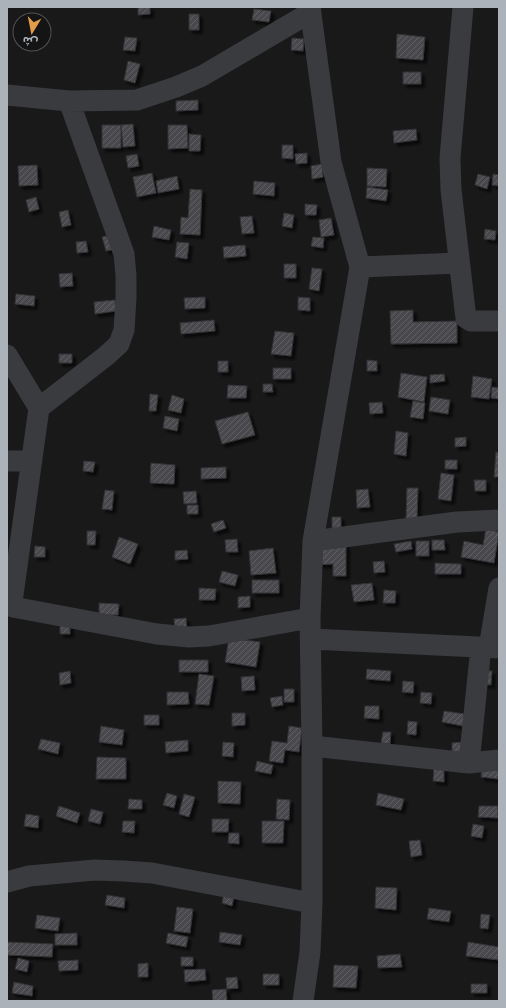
<svg xmlns="http://www.w3.org/2000/svg" width="506" height="1008" font-family="'Fira Sans','Noto Sans Arabic',sans-serif">
<defs>
<pattern id="building-hatch" width="6" height="6" patternUnits="userSpaceOnUse"><rect width="6" height="6" fill="#48494d"/><path d="M-1 1l2-2M0 6l6-6M5 7l2-2" fill="none" stroke="#606165"/></pattern>
<filter id="shadow"><feDropShadow dx="3.5" dy="3.5" stdDeviation="1" flood-color="#0009"/></filter>
</defs>
<rect width="100%" height="100%" fill="#19191a"/>
<!-- building -->
<path fill="url(#building-hatch)" stroke="#333336" filter="url(#shadow)" d="M138,7H150V14L138,15Z
M254,9L271,11L269,22L252,20Z
M189,14H199V30H189Z
M397,34L425,37L423,60L396,58Z
M125,37L137,38L135,51L123,50Z
M292,38L304,39L303,51L291,50Z
M128,61L140,64L135,83L124,80Z
M403,72H421V84H403Z
M198,100V110L176,111V101Z
M133,124L135,146L123,147L121,125Z
M102,125H121V148H102Z
M168,125H187L188,148L168,149Z
M416,129L417,140L394,143L393,131Z
M189,134L201,135L200,151H189Z
M282,145H293V159L282,158Z
M307,153V163L296,164L295,154Z
M137,154L139,166L128,168L126,156Z
M322,164L323,177L312,179L311,166Z
M37,165L38,185L19,186L18,166Z
M367,168L387,169L386,187L367,186Z
M152,173L156,193L137,197L133,177Z
M478,174L490,177L487,189L475,185Z
M493,174L499,175V186L492,185Z
M177,176L179,189L158,193L156,181Z
M254,181L275,183L274,196L253,194Z
M367,187L388,190L386,201L366,198Z
M190,189L202,190L200,235L180,234L181,217L188,218Z
M36,197L39,209L29,212L26,200Z
M305,204L317,205L316,215H305Z
M68,210L71,225L62,227L59,212Z
M284,213L294,215L292,228L282,226Z
M252,216L254,233L242,234L240,217Z
M331,218L334,235L321,237L319,220Z
M154,226L171,230L169,240L152,237Z
M485,229L496,231L495,240L484,239Z
M112,235L116,249L106,251L102,237Z
M313,237L324,238L323,248L311,246Z
M86,241L88,252L77,253L76,242Z
M177,242L189,243L187,259L175,257Z
M245,245L246,256L224,258L223,247Z
M284,264H296V278H284Z
M312,268L322,269L319,291L309,289Z
M72,273L73,286L60,287L59,274Z
M16,294L35,296L34,306L15,304Z
M205,297V308L185,309L184,298Z
M298,297L310,298V311L298,310Z
M115,300L116,311L95,314L94,302Z
M413,310V322L457,321V343L391,344L390,311Z
M214,320L215,331L181,334L180,323Z
M275,331L294,333L291,356L271,354Z
M59,354H72V363H59Z
M367,360L377,361V371H367Z
M218,361H228V372H218Z
M273,368H291V379H273Z
M401,373L427,377L424,402L398,397Z
M444,374L445,381L430,383V375Z
M473,376L492,379L489,399L471,397Z
M263,384H272L273,392H263Z
M228,385L247,386L246,398H227Z
M492,387L499,388V399L491,398Z
M150,394L158,395L156,411H149Z
M172,395L184,399L181,413L168,410Z
M431,397L450,400L448,414L429,411Z
M413,401L425,403L423,419L410,417Z
M382,402L383,413L370,414L369,403Z
M248,412L255,435L222,444L215,421Z
M165,416L179,419L177,431L163,428Z
M396,431L408,433L406,456L394,454Z
M466,437V446L455,447V438Z
M496,452L499,453V477H494Z
M445,460H457V469H445Z
M84,461L95,462L93,472L83,471Z
M151,463L175,465L174,484L150,483Z
M226,467V478L201,479V468Z
M441,473L454,475L451,501L438,499Z
M474,480H486V491H475Z
M407,488H418L417,519H406Z
M368,489L370,507L357,508L356,490Z
M105,490L114,491L112,510L102,509Z
M196,491L197,503L184,504L183,492Z
M187,505H198V514H187Z
M332,517H341V529H332Z
M223,520L226,528L214,532L211,524Z
M486,529L499,532L494,563L461,557L464,541L483,545Z
M87,531H96L95,545H87Z
M119,537L138,544L130,564L112,557Z
M237,539L238,552H226L225,540Z
M432,540H444L445,550H432Z
M411,541L412,549L396,552L394,544Z
M416,541H429V556H416Z
M315,544H346V576H333V564L315,565Z
M35,546L45,547V557H34Z
M273,548L276,573L251,575L249,551Z
M187,550L188,559L175,560V551Z
M384,561L385,572L374,573L373,562Z
M435,563L461,564V574H435Z
M222,571L238,575L235,586L219,582Z
M252,580H279V593H252Z
M372,583L374,600L354,602L351,585Z
M199,588L216,589L215,600H199Z
M384,590L396,591L395,603H383Z
M250,596V607L238,608V597Z
M99,603L119,604L118,615H99Z
M186,618L187,630L175,631L174,619Z
M60,623H70V634H60Z
M229,638L260,642L256,667L225,662Z
M179,660H208V672H179Z
M367,669L391,671L390,681L366,679Z
M481,670L492,671L491,685L480,684Z
M70,671L71,683L60,685L59,673Z
M199,674L214,676L209,705L195,704Z
M254,676L255,690L242,691L241,677Z
M403,681L414,682L413,693L402,692Z
M284,689H294V702H284Z
M167,692H188L189,704L167,705Z
M421,692L432,693L431,704L420,703Z
M282,696L283,705L272,707L270,698Z
M365,706H379V719L364,718Z
M444,711L465,714L463,726L442,722Z
M232,713H245V725L232,726Z
M144,715H159V725H144Z
M408,721L417,722L416,735L407,734Z
M101,726L124,730L122,745L99,742Z
M289,726L302,728L299,752L285,750L283,763L269,761L272,741L287,743Z
M383,732H391L390,744L381,743Z
M41,739L60,743L58,754L38,749Z
M188,740V751L166,753L165,742Z
M223,742L234,743L233,757L222,756Z
M462,742V753H452V743Z
M97,757L126,758V779H96Z
M257,761L273,765L271,774L255,771Z
M434,767L444,768V782L433,781Z
M482,768L499,770L498,779L481,777Z
M218,781L241,782L240,804L218,803Z
M167,793L177,796L174,808L163,805Z
M378,793L404,799L401,810L376,805Z
M184,794L195,797L189,817L179,814Z
M129,799L142,800V809H128Z
M277,799L290,800L289,820L276,819Z
M59,806L80,813L77,823L56,816Z
M479,806H498V818L478,817Z
M91,809L103,812L100,824L88,821Z
M26,814L39,816L38,828L24,826Z
M212,819H229L228,832H212Z
M123,821H135L134,833L122,832Z
M262,821H284L283,843H262Z
M473,824L484,826L482,838L471,836Z
M229,833H239V844L228,843Z
M420,840L422,855L411,857L409,841Z
M376,887L397,888L396,910L375,908Z
M225,889L235,891L232,906L222,903Z
M107,895L125,898L124,908L105,905Z
M177,907L193,909L190,933L174,931Z
M429,908L451,911L449,922L427,919Z
M481,914L490,915L488,929L480,928Z
M37,915L60,918L58,931L35,928Z
M220,932L242,935L240,945L219,942Z
M77,933V945H55V934Z
M168,933L188,937L186,947L166,943Z
M7,942L53,944L52,957L7,955Z
M468,942L499,947V960L466,956Z
M400,954L402,967L378,968L377,956Z
M181,957H193V966H181Z
M18,958L29,961L27,972L15,969Z
M78,960V970L59,971L58,961Z
M148,963V977H138V964Z
M334,965L358,966L356,988L333,987Z
M205,969L206,980L185,982L184,970Z
M263,974H279V985H263Z
M237,977L238,988L227,989L226,978Z
M14,982L33,986L32,996L12,993Z
M471,984H487V993H471Z
M226,989L227,1001H213L212,990Z"/>
<g fill="none" stroke-linecap="round" stroke-linejoin="round">
<!-- street -->
<path stroke="#3a3b3f" stroke-width="21" d="M463,7L450,158L451,190L465,310L466,318L471,321H499
M7,95L69,101L137,100L176,87L202,76L311,12
M360,267L459,263
M7,355L39,408L12,602L13,607L157,634L189,637L209,636L310,618
M39,408L106,356L119,344L124,330L126,298V275L124,254L69,101
M7,461H32
M313,541L457,522L499,520
M311,639L499,648
M489,648L499,588
M312,746L469,763L499,760
M469,763L481,647
M7,882L29,876L95,870L123,871L152,873L312,903
M303,1001L310,952L312,903V746L310,618L313,541L360,267L331,162L310,7"/>
</g>
<!-- border -->
<rect width="506" height="1008" fill="none" stroke="#acb2b9" stroke-width="16"/>
<!-- north arrow -->
<g transform="translate(32 32) rotate(190)"><circle r="19" fill="#141415" stroke="#515357"/>
<path d="M0-3L7 15L0 10L-7 15Z" fill="#e19c4b"/>
<text y="-6" font-size="11" font-weight="bold" text-anchor="middle" fill="#acb2b9">ش</text>
</g>
</svg>
